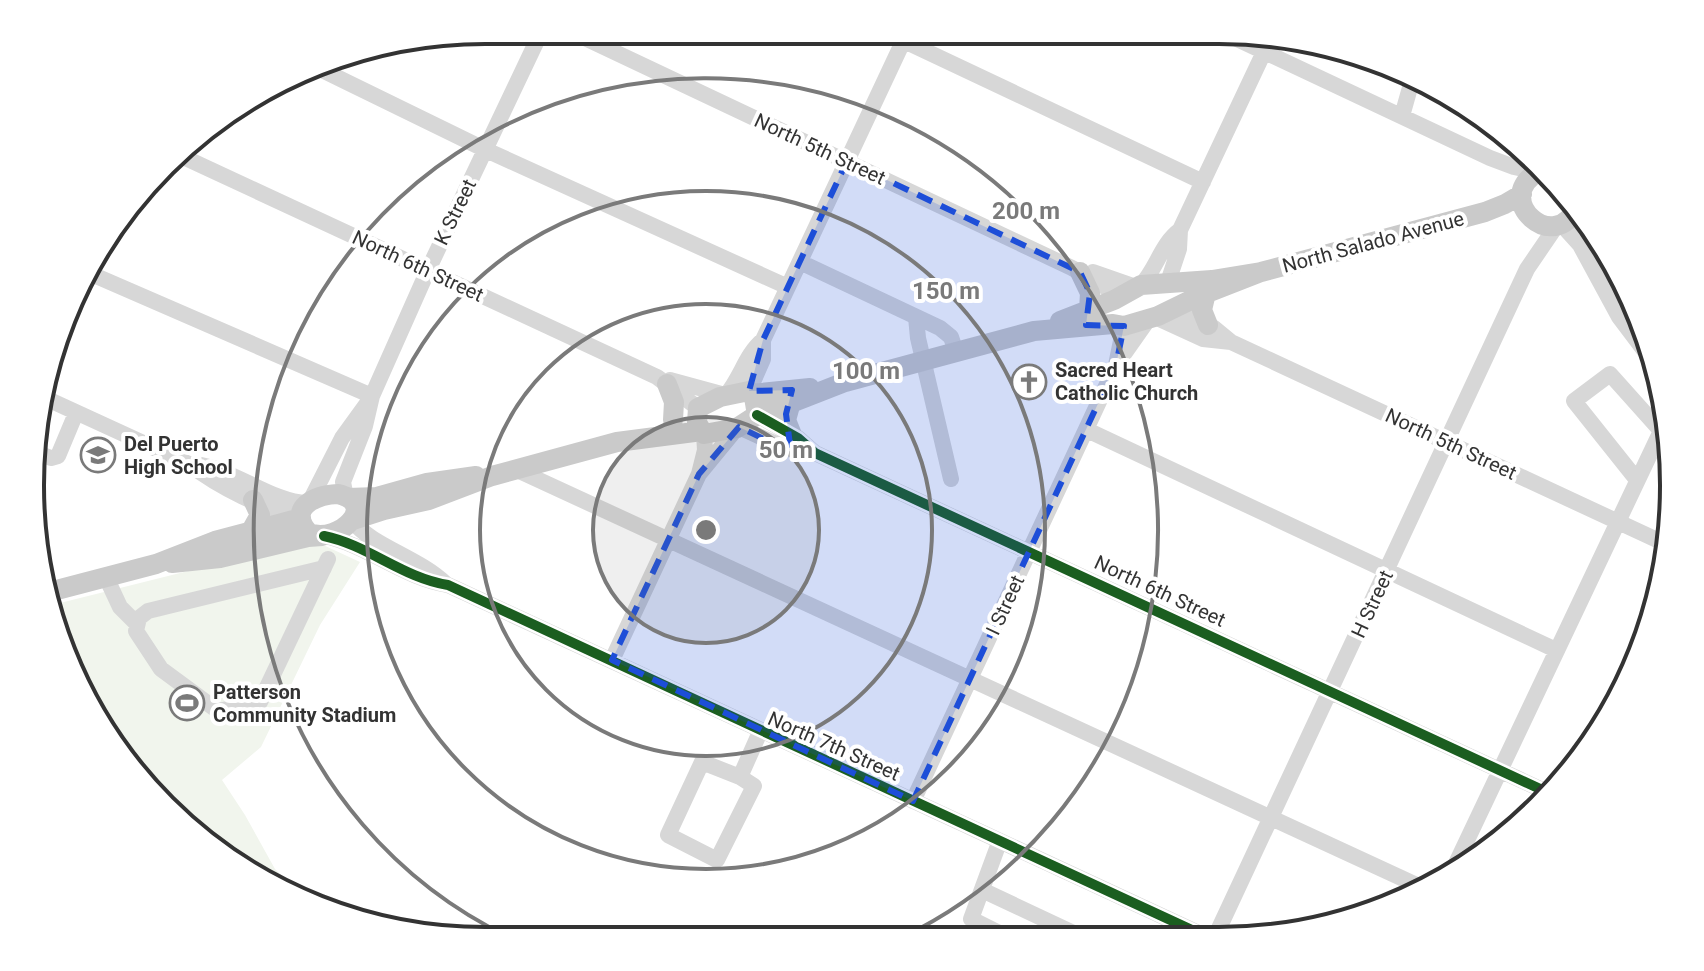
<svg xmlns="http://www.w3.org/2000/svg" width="1704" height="971" font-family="Roboto,sans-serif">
<rect width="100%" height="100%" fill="#fff"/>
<!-- green -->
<path fill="#f1f5ed" d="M300,543L321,544L360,562L320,625L261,747L222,780L245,815L275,869L311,904L257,880L143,785L65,659L52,605Z"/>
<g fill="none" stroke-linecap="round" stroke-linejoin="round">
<!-- minor -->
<path stroke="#d7d7d7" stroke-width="16" d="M568,30L1072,268L1119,295
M881,30L1203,182
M1220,31L1490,158L1514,167L1538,172
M316,67L486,150L788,287
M1402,116L1413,77
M179,155L657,377L698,408
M1561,224L1580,245L1619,317L1659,370
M800,262L940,328L951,337L956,352
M1093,272L1136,287
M89,273L372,396
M1168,282L1179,249L1180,230
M1141,285C1157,268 1161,244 1180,230L1272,35
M1174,308L1214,328L1231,342L1670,546
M916,317L918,338L951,479
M1155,317L1203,339L1231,342
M1117,364L1148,320
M670,380L725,395
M749,391L763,359V340
M726,395C741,378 745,355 763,340L908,31
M43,397L189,464C216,485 267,513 301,514
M757,415L798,438L815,453L1551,794
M739,427L787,449L815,453
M1087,430L1556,650
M37,453L51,458L58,456L76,413
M194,464C233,468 271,502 307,503
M515,469L1423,888
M700,473L737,428
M346,497L343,482L365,426L372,396L428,270L542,30
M310,501L342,438L371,398
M352,521C374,547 418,557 446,584
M324,536C368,545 403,578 448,585L1207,937
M324,568L148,611L139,618L136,631L161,669L218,711L260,702L328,559
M106,577L120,607L137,624
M612,660L699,474L705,450L704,434
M740,777L754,786L717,860L668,835L702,762L740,777L760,732
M913,801L1116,365L1124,326
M999,843L971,919L1009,938
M1451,874L1661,431L1610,374L1574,401L1637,480
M982,890L1084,938
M1215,937L1527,269L1557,225"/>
<!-- major -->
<path stroke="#cacaca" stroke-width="20" d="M1538,172C1491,199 1555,257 1577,206
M1080,272L1090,293L1089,310
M1206,293L1202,310L1208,325
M1060,321L1114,300L1141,285L1212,280L1261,272L1485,212L1505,204L1522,194
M667,384L674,402L673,420
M749,391L754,397L757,415L737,428L704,434L697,423L698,408L720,397Z
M751,394L810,388
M791,402L786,420L792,435
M757,412L781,407L845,382L1034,331L1113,324L1124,326L1158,316L1197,297L1261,272
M338,494C379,504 340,544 309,533C286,508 315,495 338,494Z
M348,498L377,497L427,483L476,476
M353,520L384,510L429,500L492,476L617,442L702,431
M251,531L260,515L253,500
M172,563L220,558L308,537L322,536
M49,592L156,564L215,541L301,518"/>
<!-- cycleway casing -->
<g stroke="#fff" stroke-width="15">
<path id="cycleway" d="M757,415L798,438L815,453L1551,794
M324,536C368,545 403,578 448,585L1207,937"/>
</g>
<!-- cycleway -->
<use href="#cycleway" stroke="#1b5e20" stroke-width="10"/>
</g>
<!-- marked area -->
<path fill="#1d4ed8" fill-opacity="0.2" stroke="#1d4ed8" stroke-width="6" stroke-dasharray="16 10" stroke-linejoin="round" d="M847,161L1080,272L1090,293L1086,325L1124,326L1116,365L913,801L612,660L699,474L739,427L791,452L786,414L792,390L749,391L763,340Z"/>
<!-- distance rings -->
<circle cx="706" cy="530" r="113" fill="#7a7a7a" fill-opacity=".12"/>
<g fill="none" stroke="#7a7a7a" stroke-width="4">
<circle cx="706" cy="530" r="113"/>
<circle cx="706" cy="530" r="226"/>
<circle cx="706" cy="530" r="339"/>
<path d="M515 940A452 452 0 1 1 901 938"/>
</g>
<!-- icons -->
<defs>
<g id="church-ring" transform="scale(1.8)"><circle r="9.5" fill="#fff" stroke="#7a7a7a" stroke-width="1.5"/><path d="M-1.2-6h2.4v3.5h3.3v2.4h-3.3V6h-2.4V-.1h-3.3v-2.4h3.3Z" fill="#7a7a7a"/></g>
<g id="school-ring" transform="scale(1.8)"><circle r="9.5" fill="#fff" stroke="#7a7a7a" stroke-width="1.5"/><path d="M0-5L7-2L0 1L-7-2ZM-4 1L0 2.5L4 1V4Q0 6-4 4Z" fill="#7a7a7a"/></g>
<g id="stadium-ring" transform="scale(1.8)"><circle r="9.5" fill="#fff" stroke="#7a7a7a" stroke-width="1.5"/><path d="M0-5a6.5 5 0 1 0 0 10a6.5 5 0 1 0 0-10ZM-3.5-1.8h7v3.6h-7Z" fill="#7a7a7a"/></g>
</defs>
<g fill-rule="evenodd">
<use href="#church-ring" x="1029" y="382"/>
<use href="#school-ring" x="98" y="455"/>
<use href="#stadium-ring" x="187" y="703"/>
</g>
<g text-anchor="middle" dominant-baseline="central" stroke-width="8" stroke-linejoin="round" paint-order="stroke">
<!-- street labels -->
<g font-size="20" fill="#333" stroke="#fff">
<text transform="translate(820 149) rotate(25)">North 5th Street</text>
<text transform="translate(455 212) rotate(-64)">K Street</text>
<text transform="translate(1373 242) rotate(-15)">North Salado Avenue</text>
<text transform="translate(418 266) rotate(25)">North 6th Street</text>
<text transform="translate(1451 444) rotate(25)">North 5th Street</text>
<text transform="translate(1160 591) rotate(25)">North 6th Street</text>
<text transform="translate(1372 604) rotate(-65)">H Street</text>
<text transform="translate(1005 605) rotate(-65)">I Street</text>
<text transform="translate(834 746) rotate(24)">North 7th Street</text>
</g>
<!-- poi labels -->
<g font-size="20" font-weight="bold" fill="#333" stroke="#fff" text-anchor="start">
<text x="1055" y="370">Sacred Heart<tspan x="1055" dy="23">Catholic Church</tspan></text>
<text x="124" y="444">Del Puerto<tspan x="124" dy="23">High School</tspan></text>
<text x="213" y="692">Patterson<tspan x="213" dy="23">Community Stadium</tspan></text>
</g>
</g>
<!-- crop -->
<path d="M0 0H1704V971H0ZM485 44H1219A441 441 0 0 1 1660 485V486A441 441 0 0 1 1219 927H485A441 441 0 0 1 44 486V485A441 441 0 0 1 485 44Z" fill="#fff" fill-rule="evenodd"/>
<path fill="none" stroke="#333" stroke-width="4" d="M485 44H1219A441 441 0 0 1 1660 485V486A441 441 0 0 1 1219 927H485A441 441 0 0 1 44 486V485A441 441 0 0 1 485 44Z"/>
<circle cx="706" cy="530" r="12" fill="#7a7a7a" stroke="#fff" stroke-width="4"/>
<g font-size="24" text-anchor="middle" font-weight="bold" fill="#7a7a7a" stroke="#fff" stroke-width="8" stroke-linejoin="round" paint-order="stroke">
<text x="1026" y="219">200 m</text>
<text x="946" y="299">150 m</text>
<text x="866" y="379">100 m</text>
<text x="786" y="458">50 m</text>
</g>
</svg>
